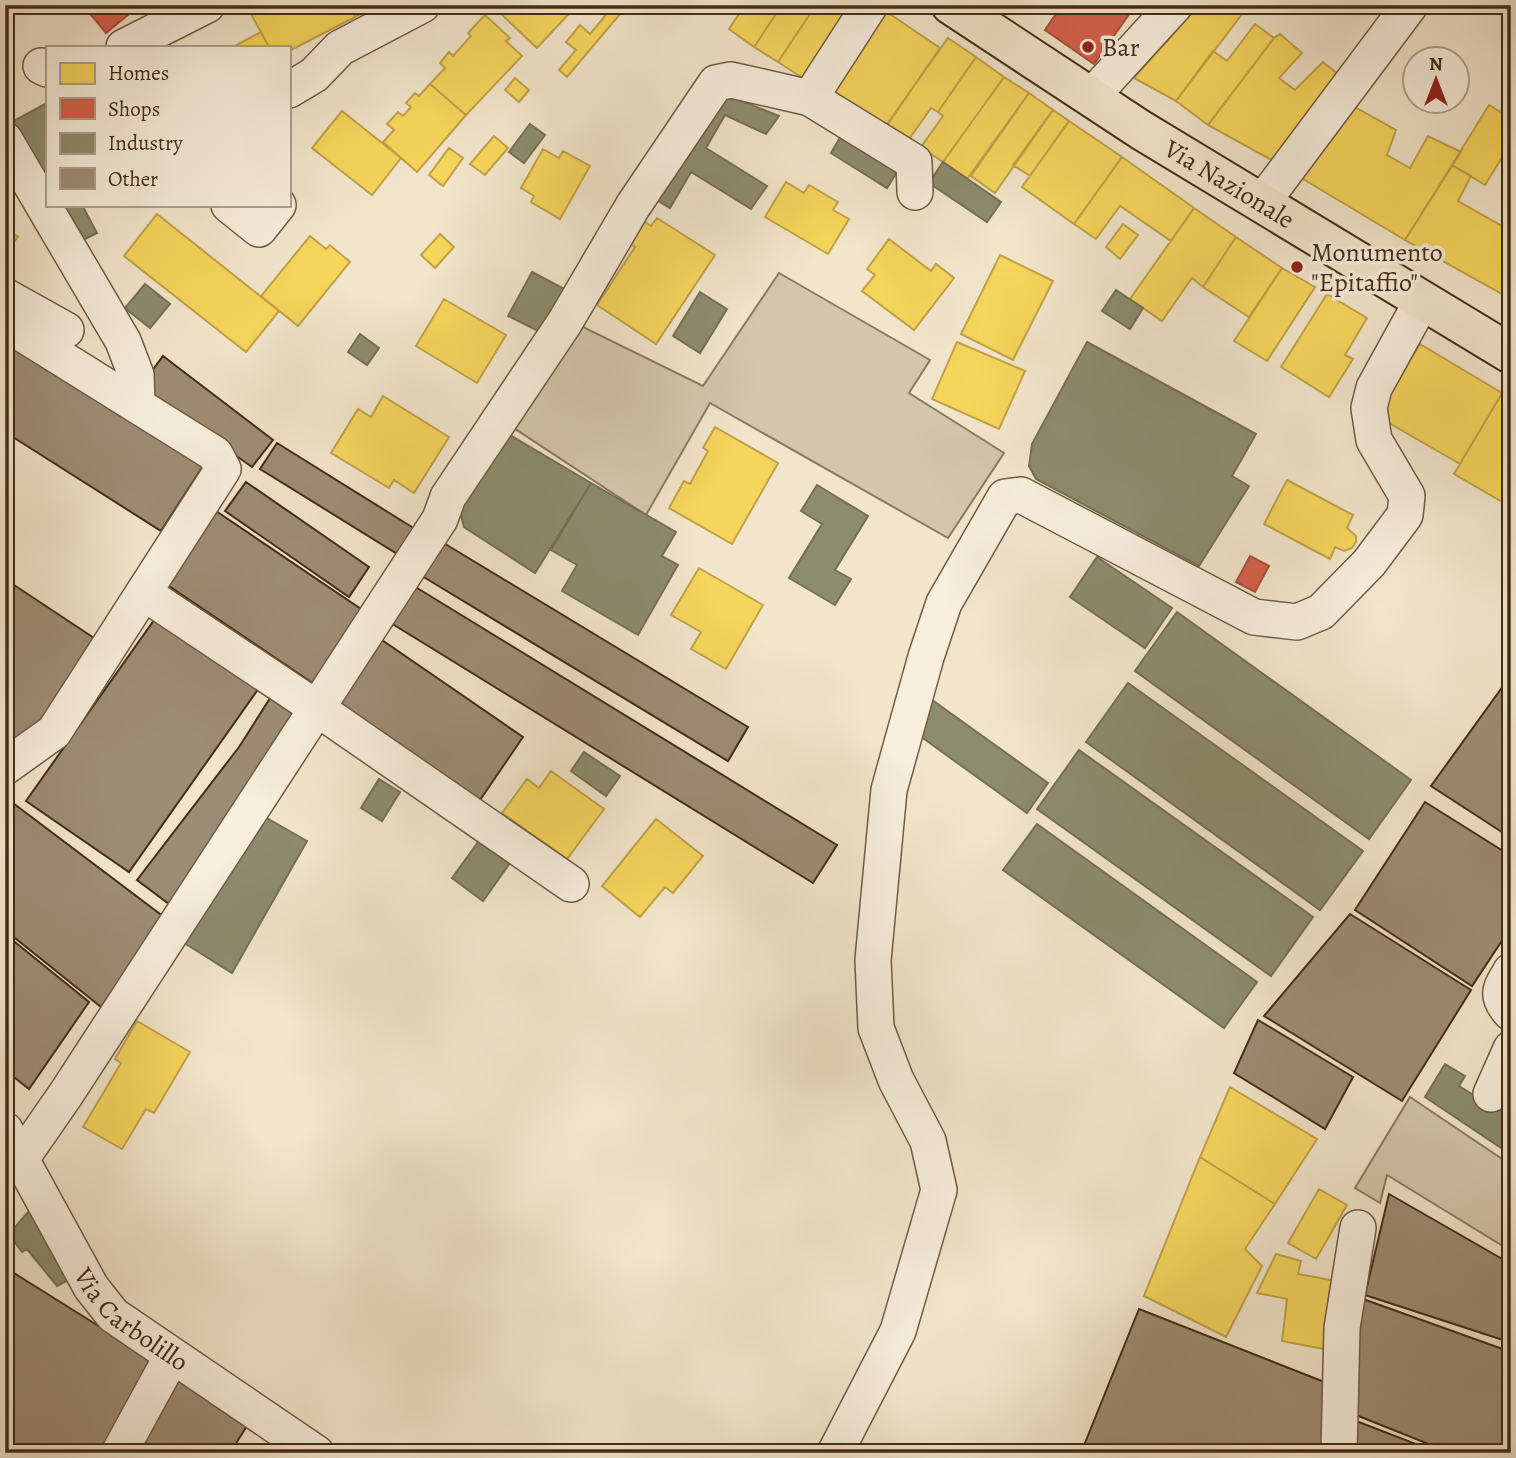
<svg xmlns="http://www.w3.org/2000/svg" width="1516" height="1458" font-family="Alegreya,serif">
<rect width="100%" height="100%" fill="#f2e5cb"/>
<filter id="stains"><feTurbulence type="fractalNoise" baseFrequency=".00286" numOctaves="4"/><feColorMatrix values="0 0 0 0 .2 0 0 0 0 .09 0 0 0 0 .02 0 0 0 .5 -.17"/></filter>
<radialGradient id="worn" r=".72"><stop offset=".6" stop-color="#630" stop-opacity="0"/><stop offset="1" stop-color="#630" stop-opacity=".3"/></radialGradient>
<!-- green -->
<path fill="#d4c6ac" stroke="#8c7961" stroke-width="2" d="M779,273L930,360L909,393L1004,453L948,538L710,403L646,515L506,423L573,322L703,386Z
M1410,1097L1511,1165V1251L1387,1175L1380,1203L1355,1188Z"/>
<!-- homes -->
<path fill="#f6d55c" stroke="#c1a247" stroke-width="2" d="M268,5H349L355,17L289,51V47H269L251,14Z
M349,5H377L355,17Z
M505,5H577L537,48L499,12Z
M614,5L626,7L567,77L559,70L576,50L566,42L580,25L590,34Z
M745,5H782L754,47L729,29Z
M782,5H816L778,62L754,47Z
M816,5H853L806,80L778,62Z
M1199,5H1249L1176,101L1134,78Z
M887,12L940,48L883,131L830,95Z
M485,15L510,38L506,41L522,56L466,115L430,84L445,68L440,63L449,52L453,56L471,36L468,33Z
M1255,24L1274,38L1208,125L1176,101L1213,51L1227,61Z
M261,32L269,47H233Z
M1280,34L1302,53L1279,78L1295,90L1323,62L1344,79L1277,163L1208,125L1274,38Z
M948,38L976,57L938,112L931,108L907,142L885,127Z
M976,57L1004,77L943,162L921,147L943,116L938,112Z
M1004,77L1029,93L967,179L943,162Z
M515,78L529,90L519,102L505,90Z
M430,84L466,115L417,172L383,142L394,130L387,124L398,112L403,116L411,107L406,103L415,93L419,96Z
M1029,93L1053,110L995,193L971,176Z
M1344,101L1396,130L1387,155L1410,168L1428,136L1461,152L1405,240L1293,173Z
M1489,105L1511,118V143L1485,185L1452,165Z
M1053,110L1069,121L1030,176L1013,165Z
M342,111L401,158L372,195L312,148Z
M1069,121L1122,157L1074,224L1022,187Z
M494,136L508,148L485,175L470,164Z
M449,148L463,158L443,186L429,175Z
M543,149L559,158L563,151L590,166L560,219L531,202L534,196L521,188Z
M1122,157L1194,208L1171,241L1120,206L1096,239L1074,224Z
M1452,165L1471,176L1458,201L1511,231V299L1405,240Z
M786,182L804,193L809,185L838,202L833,210L849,219L828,254L765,217Z
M1194,208L1236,237L1203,287L1192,278L1162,321L1130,299Z
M157,214L279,311L246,352L124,256Z
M636,216L651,226L657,218L715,255L656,344L597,305L635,247L621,238Z
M1123,224L1138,235L1120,259L1106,247Z
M5,226L18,237L5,253Z
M440,234L454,247L435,268L421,255Z
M310,236L326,249L330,245L350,262L298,326L261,296Z
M1236,237L1282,268L1249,317L1203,287Z
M889,239L931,271L936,264L954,278L914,330L862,291L875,275L867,269Z
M1000,255L1053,281L1013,360L961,334Z
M1282,268L1315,287L1267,361L1234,341Z
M1327,294L1367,318L1345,355L1353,359L1329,397L1281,367Z
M444,299L506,335L477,383L416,346Z
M957,342L1025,371L999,429L932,399Z
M1420,344L1502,393L1460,464L1377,416Z
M1502,393L1511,398V507L1454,474Z
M383,396L449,437L414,493L394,480L389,488L331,453L358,409L371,417Z
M715,427L778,463L732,544L669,508L684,481L690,484L708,451L703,448Z
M1287,480L1353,515L1347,528L1356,536V542L1352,548L1344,551L1335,547L1330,559L1264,524Z
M699,568L763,605L726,669L691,649L701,632L671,615Z
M551,771L604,809L567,859L502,813L527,779L539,788Z
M656,819L703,856L673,893L665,887L640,917L602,886Z
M137,1021L190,1052L154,1113L146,1109L122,1149L83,1127L121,1063L115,1059Z
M1230,1087L1317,1139L1275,1204L1200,1157Z
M1200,1157L1275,1204L1245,1249L1262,1266L1226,1337L1144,1296Z
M1319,1189L1347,1205L1316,1259L1288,1243Z
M1276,1254L1301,1261L1298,1274L1342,1282L1337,1314L1327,1313L1324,1349L1282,1341L1287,1299L1257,1293Z"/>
<!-- shops -->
<path fill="#d6604d" stroke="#aa503c" stroke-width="2" d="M83,5H140L106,33Z
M1062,5H1119L1130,13L1094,64L1045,30Z
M1250,556L1269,566L1255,592L1236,582Z"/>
<!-- industry -->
<path fill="#8c8c6e" stroke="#766f54" stroke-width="2" d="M729,96L779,116L766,134L725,115L706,148L767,186L751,209L691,172L670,208L650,196L709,109Z
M47,103V195L10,123Z
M530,124L545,135L524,163L509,152Z
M844,131L900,167L887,188L831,153Z
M943,162L1001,202L987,222L929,183Z
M52,205H82L97,233L73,245Z
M532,272L566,290L542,333L508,316Z
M145,284L170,304L150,328L125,308Z
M1116,290L1143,308L1130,329L1102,311Z
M700,292L727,309L700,353L673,336Z
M360,334L379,348L367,365L348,352Z
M1087,342L1256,434L1232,476L1249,486L1199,566L1036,479L1029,466L1032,444Z
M503,431L591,483L535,573L464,527L456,496Z
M591,483L676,532L662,556L678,565L638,635L562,591L577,565L551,550Z
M817,485L868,516L835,570L851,579L835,605L789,578L822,524L801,511Z
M1097,557L1172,608L1145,648L1070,597Z
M1177,612L1411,780L1369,839L1135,671Z
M1128,683L1363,851L1320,910L1086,742Z
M928,697L1048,783L1027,813L913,731Z
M1079,750L1313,917L1271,976L1037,809Z
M584,752L620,776L606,796L571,771Z
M379,779L400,792L382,821L361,808Z
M258,813L307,841L232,973L178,939Z
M1037,824L1257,982L1224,1028L1003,870Z
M479,841L510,863L483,901L452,878Z
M1445,1064L1465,1076L1459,1086L1499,1111L1511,1092L1510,1154L1425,1097Z
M35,1204L74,1277L57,1286L27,1249L22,1252L9,1234Z"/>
<!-- building -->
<path fill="#9e8c74" stroke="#442c16" stroke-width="2" d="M5,332L207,460L161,531L5,432Z
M163,356L273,440L252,467L154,398L149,375Z
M277,443L415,529L399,555L260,469Z
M246,482L369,567L349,597L225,511Z
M216,511L364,611L314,684L166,584Z
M437,539L748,727L728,761L417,573Z
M5,579L97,640L25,748L5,735Z
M409,583L837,845L813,883L386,620Z
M157,616L259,688L129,872L26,801Z
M379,638L523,737L480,800L336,702Z
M1511,675V838L1431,786Z
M274,692L301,711L177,910L137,880L239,747Z
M5,797L164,917L101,1007L5,930Z
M1425,802L1511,856V927L1472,986L1355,910Z
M1350,914L1471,990L1402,1101L1264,1016Z
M5,934L89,1002L29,1089L5,1070Z
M1258,1020L1353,1077L1325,1129L1234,1073Z
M1389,1194L1511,1264V1323L1503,1340L1365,1295Z
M9,1270L156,1362L105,1453H5V1275Z
M1363,1299L1511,1352V1453H1451L1351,1413Z
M1139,1309L1332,1385L1331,1453H1081Z
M180,1372L250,1421L230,1453H131Z
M1351,1419L1429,1449L1428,1453H1348Z"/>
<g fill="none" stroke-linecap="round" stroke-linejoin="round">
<!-- minor casing -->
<g stroke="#705a43" stroke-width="38">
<g id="minor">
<path d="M124,47L207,5"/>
<path d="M41,66L47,69"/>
<path d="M289,90L314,75L340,48L422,5"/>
<path d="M1091,97L1175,5"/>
<path d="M810,98L914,162L915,192"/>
<path d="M5,140L123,341L136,375L137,403"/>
<path d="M1261,204L1410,5"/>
<path d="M229,205L259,229L278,205"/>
<path d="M5,296L66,330"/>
<path d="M5,323L215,454L223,469L54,732L5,767"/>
<path d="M144,593L318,709L571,884"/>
<path d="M1511,971C1500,989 1495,996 1511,1013"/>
<path d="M1491,1094L1511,1049"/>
<path id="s1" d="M5,1130L91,1287L113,1315L316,1453"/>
<path d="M21,1159L66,1094L440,519L448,497L565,322L633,206L716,83L731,80L810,98L870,5"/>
<path d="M119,1453L172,1356"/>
<path d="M835,1453L898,1331L939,1190L928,1141L896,1080L876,1028L873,960L889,790L926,657L944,603L1005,497L1021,495L1254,617L1297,622L1321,612L1369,563L1405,515L1407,496L1374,440L1369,408L1374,388L1422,301"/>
<path d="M1339,1453L1342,1328L1358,1228"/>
</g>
</g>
<!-- major casing -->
<g stroke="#442c16" stroke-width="42">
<g id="major">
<path id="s2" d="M951,5L1141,130L1511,354"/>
</g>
</g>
<!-- minor -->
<use href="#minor" stroke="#f7eedd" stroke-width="35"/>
<!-- major -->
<use href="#major" stroke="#f2e5cb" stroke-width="38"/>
</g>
<!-- markers -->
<g fill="#8f2418" stroke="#f7eedd" stroke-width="2.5">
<circle cx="1088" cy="47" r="7"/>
<circle cx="1297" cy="267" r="7"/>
</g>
<g text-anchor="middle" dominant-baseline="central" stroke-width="7" stroke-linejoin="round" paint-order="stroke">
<!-- poi labels -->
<g font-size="26" fill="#442c16" stroke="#f7eedd" text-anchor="start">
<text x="1102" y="47">Bar</text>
<text x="1311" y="252">Monumento<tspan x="1311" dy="30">"Epitaffio"</tspan></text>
</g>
<!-- street labels -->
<g font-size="26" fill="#442c16" stroke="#f7eedd">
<text stroke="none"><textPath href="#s2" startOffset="331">Via Nazionale</textPath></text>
<text stroke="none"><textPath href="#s1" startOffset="231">Via Carbolillo</textPath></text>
</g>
</g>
<!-- margin -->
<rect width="1516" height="1458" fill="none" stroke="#f2e5cb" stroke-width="28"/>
<rect x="7" y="7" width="1502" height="1444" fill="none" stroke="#442c16" stroke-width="3.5"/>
<rect x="14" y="14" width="1488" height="1430" fill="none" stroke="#442c16" stroke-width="2"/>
<!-- legend -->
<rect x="46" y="46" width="245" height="161" fill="#f7eedd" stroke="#afa08d" stroke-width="2"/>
<rect x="60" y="63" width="35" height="21" fill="#f6d55c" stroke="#afa08d" stroke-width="2"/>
<text x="108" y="80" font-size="21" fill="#442c16">Homes</text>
<rect x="60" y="98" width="35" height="21" fill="#d6604d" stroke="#afa08d" stroke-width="2"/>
<text x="108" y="116" font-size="21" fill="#442c16">Shops</text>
<rect x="60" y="133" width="35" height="21" fill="#8c8c6e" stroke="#afa08d" stroke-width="2"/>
<text x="108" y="150" font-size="21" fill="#442c16">Industry</text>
<rect x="60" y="168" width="35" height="21" fill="#9e8c74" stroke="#afa08d" stroke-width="2"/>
<text x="108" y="186" font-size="21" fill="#442c16">Other</text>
<!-- north arrow -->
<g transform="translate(1436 80)"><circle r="33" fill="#f7eedd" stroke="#afa08d" stroke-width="2"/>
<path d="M0-5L12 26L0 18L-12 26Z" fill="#8f2418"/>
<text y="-10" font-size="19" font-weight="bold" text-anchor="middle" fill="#442c16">N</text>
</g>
<rect width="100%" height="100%" filter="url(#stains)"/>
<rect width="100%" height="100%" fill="url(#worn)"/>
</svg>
